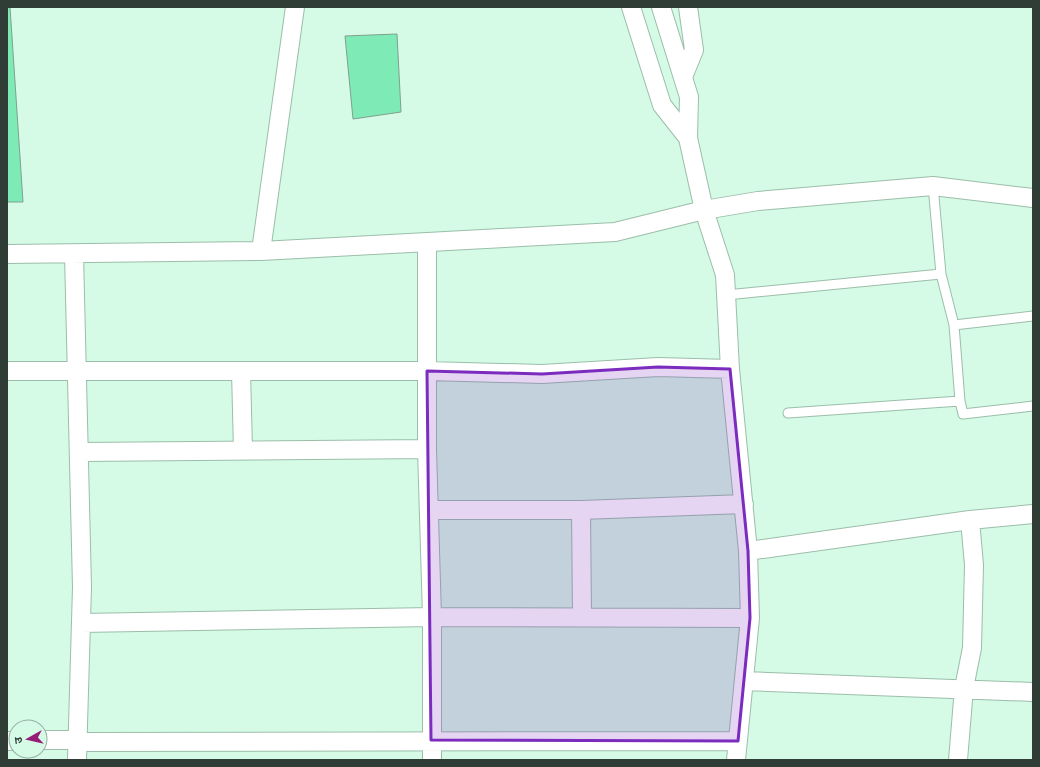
<svg xmlns="http://www.w3.org/2000/svg" width="1040" height="767" font-family="Inter,'Noto Sans Devanagari',sans-serif">
<rect width="100%" height="100%" fill="#d5fae5"/>
<!-- building -->
<path fill="#7eeab6" stroke="#7fa18e" d="M7,7H10L23,202H7Z
M397,34L401,112L353,119L345,36Z"/>
<g fill="none" stroke-linecap="round" stroke-linejoin="round">
<!-- lane casing -->
<g stroke="#9bbeaa" stroke-width="11">
<path id="lane" d="M933,186L941,274L954,325L960,401L963,414L1033,406
M726,295L941,274
M954,325L1033,316
M788,413L960,401"/>
</g>
<!-- street casing -->
<g stroke="#9bbeaa" stroke-width="20">
<path id="street" d="M631,7L662,105L688,138L689,97L661,7
M683,77L694,50L688,7
M688,138L704,210L758,201L933,186L1033,198
M427,243V449L432,617V760
M261,251L295,7
M7,254L261,251L615,232L704,210L725,275L730,369L748,551L750,618L736,760
M74,254L82,587L77,760
M7,371H427L542,374L658,367L730,369
M241,371L243,450
M79,452L427,449
M429,510H581L744,504
M581,510L582,617
M748,551L970,520L1033,514
M81,623L432,617L750,618
M745,681L1033,692
M40,740H77
M7,741H16
M77,742L738,741
M958,760L964,688L972,648L974,565L970,520"/>
</g>
<!-- lane -->
<use href="#lane" stroke="#fff" stroke-width="9"/>
<!-- street -->
<use href="#street" stroke="#fff" stroke-width="18"/>
</g>
<!-- marked area -->
<path fill="#7b2cbf" fill-opacity="0.2" stroke="#7b2cbf" stroke-width="3" stroke-linejoin="round" d="M658,367L730,369L748,551L750,618L738,741L431,740L427,371L542,374Z"/>
<!-- border -->
<rect width="1040" height="767" fill="none" stroke="#2f3d36" stroke-width="16"/>
<!-- north arrow -->
<g transform="translate(28 739) rotate(262)"><circle r="19" fill="#d5fae5" stroke="#93ae9f"/>
<path d="M0-3L7 15L0 10L-7 15Z" fill="#961c77"/>
<text y="-6" font-size="11" font-weight="bold" text-anchor="middle" fill="#2f3d36">उ</text>
</g>
</svg>
